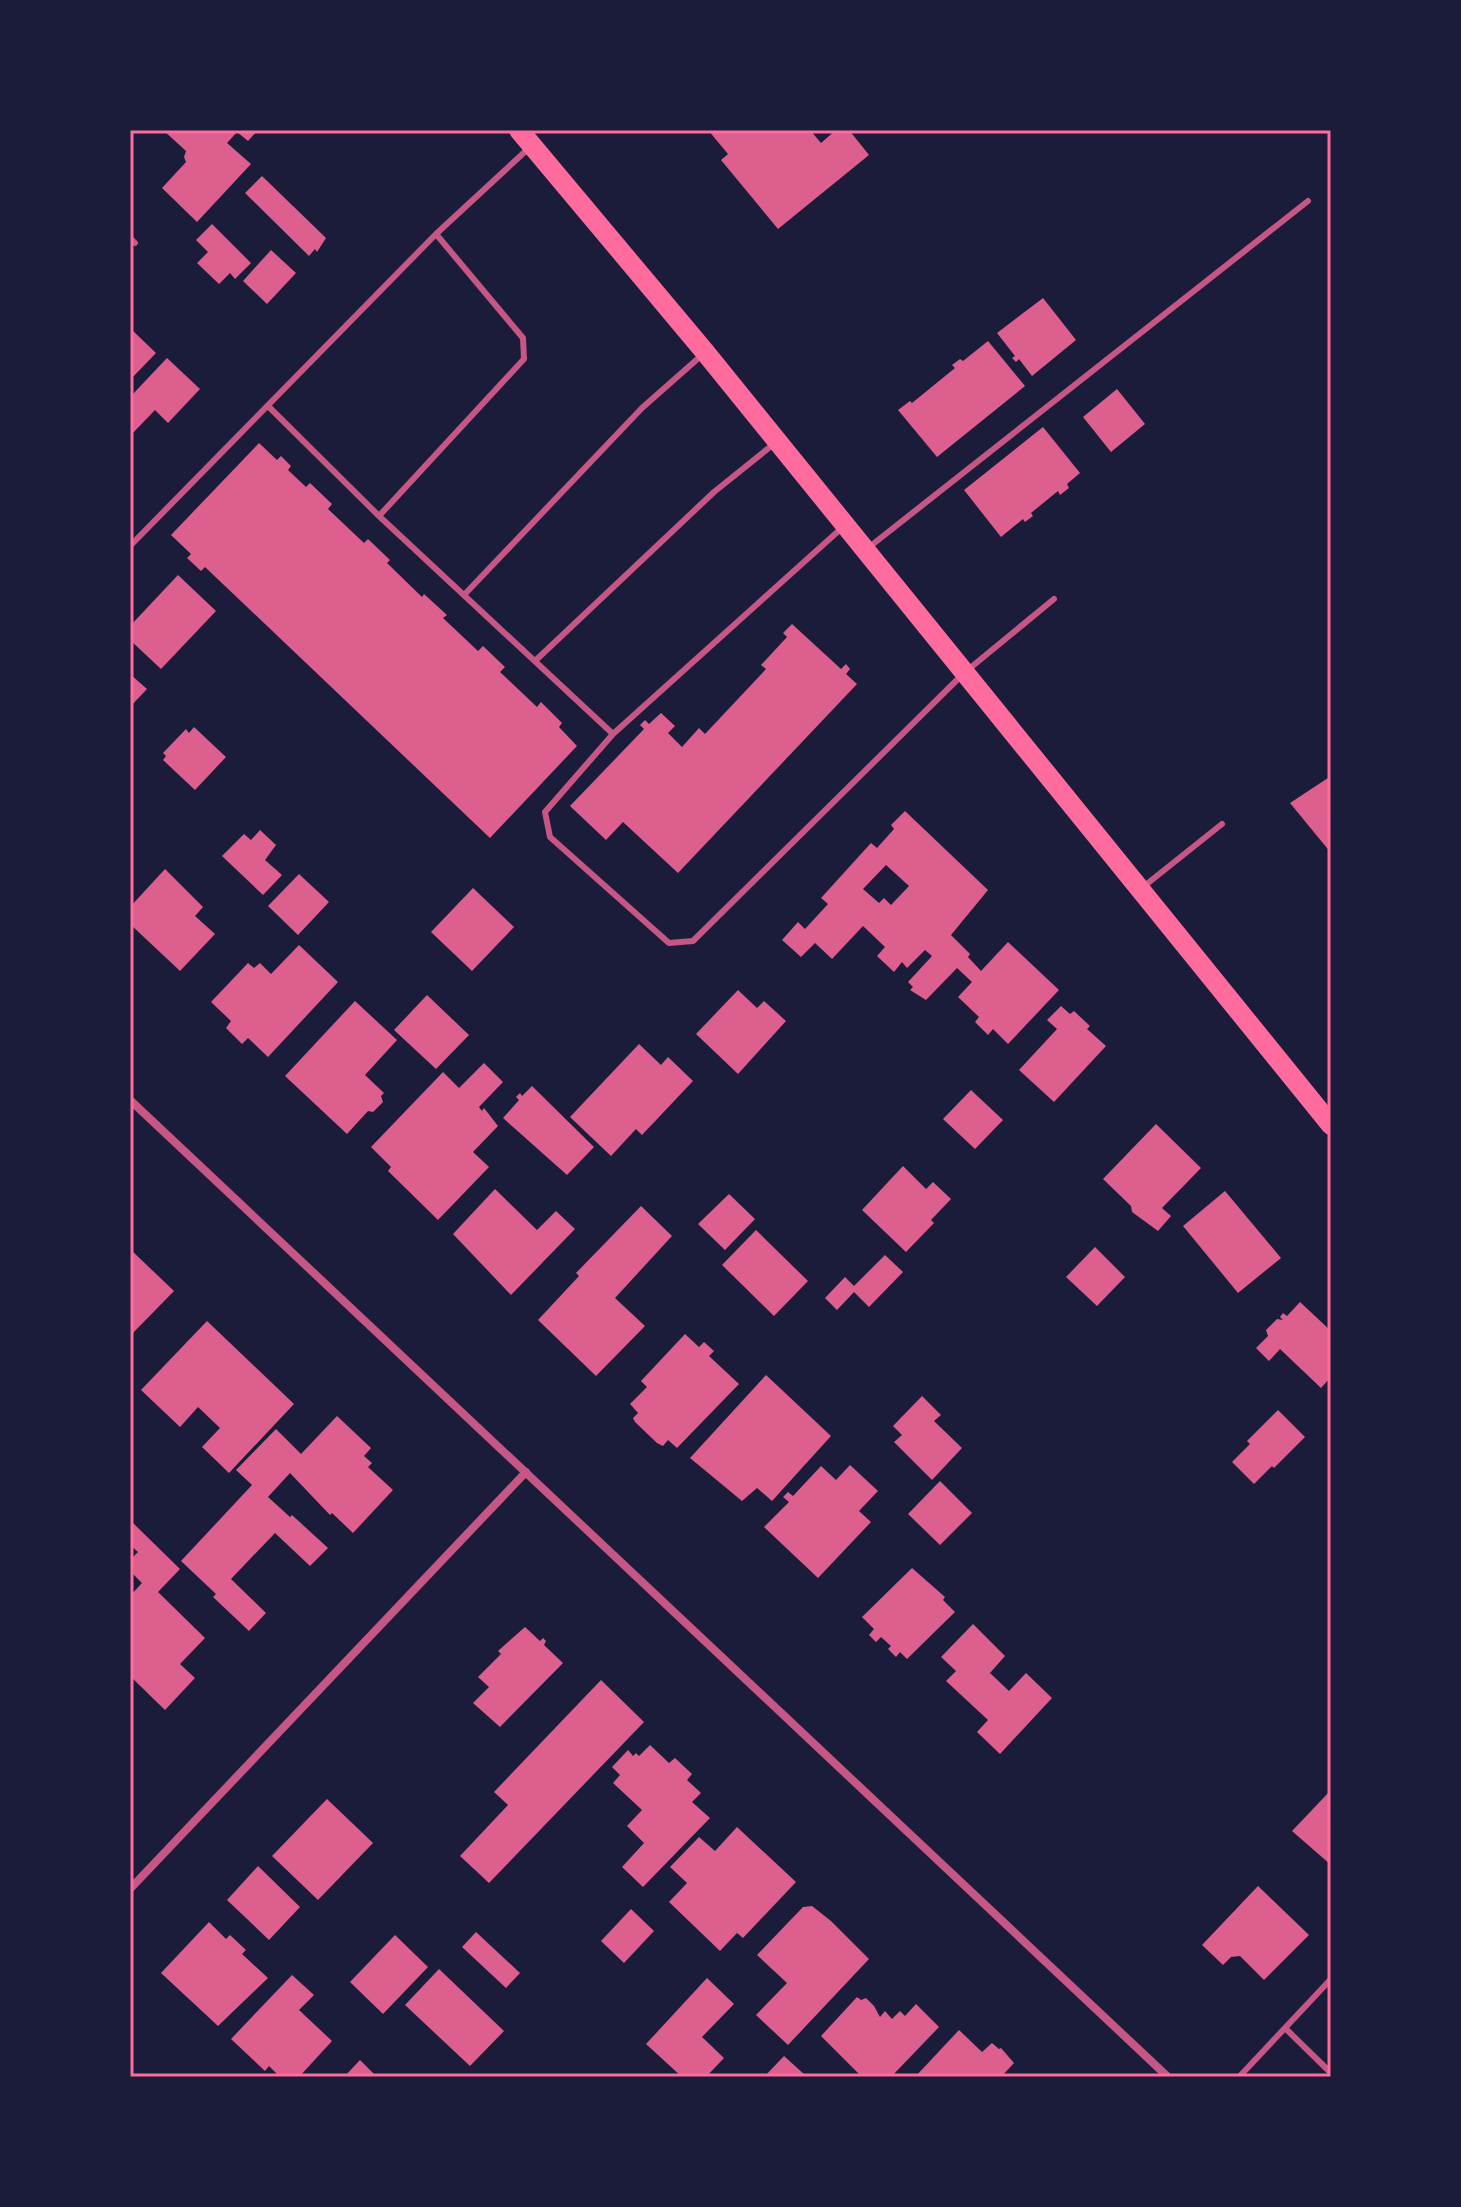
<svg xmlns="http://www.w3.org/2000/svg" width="1461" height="2207" font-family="Figtree,sans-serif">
<rect width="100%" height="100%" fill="#1b1b3a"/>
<!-- building -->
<path fill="#dd5f8e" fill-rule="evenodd" d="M163,130H258L248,141L237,132L227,143L251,164L197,222L162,188L186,162L184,157L186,151Z
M708,130H810L821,143L836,130H849L869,155L778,229L721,160L728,154Z
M262,176L326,238L317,252L315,249L309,256L245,193Z
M212,224L251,263L235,279L230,273L219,284L197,263L208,252L196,240Z
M271,250L296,273L267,304L243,281Z
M1043,298L1076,340L1032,376L1019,359L1016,362L1012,358L1015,356L997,333Z
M130,328L156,353L130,380Z
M988,341L1025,386L937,457L898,410L910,401L912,403L955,368L952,365L960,359L963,361Z
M167,358L200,389L168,423L155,410L130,436V393L132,395Z
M1117,389L1145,424L1111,452L1083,417Z
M1043,427L1080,473L1067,484L1069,488L1060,495L1058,491L1031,513L1033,516L1025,522L1023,519L1001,537L964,490Z
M259,443L277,460L281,456L291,466L288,470L306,487L310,483L332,504L328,509L364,543L368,539L390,560L387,563L422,597L424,594L447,615L443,618L478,651L483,646L505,667L500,672L537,707L541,702L562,723L559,727L577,746L490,838L205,567L201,571L187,558L191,554L171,535Z
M178,575L216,611L161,669L130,640V626Z
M792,624L841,669L846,664L850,669L846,674L857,684L678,873L623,822L606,840L570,806L644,729L640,725L645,720L649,724L661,713L675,726L668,733L682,747L699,728L705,734L766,669L761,665L787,637L783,633Z
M130,674L147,689L130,707Z
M194,727L226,757L195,790L163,760L166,756L163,753L186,729L189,733Z
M1331,776V853L1290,803Z
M905,811L988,890L951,935L970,954L968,957L981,971L1008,942L1059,990L1008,1044L993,1029L988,1035L975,1022L979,1017L958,997L972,982L957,968L926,1000L910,990L913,987L908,982L932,956L925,950L907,968L902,962L894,972L877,956L885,947L863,926L832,959L815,943L801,957L782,940L798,922L805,929L828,904L821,898L871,843L877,848L894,829L891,825ZM886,865L909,886L891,905L884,898L879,903L863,889Z
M260,830L276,845L265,860L282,875L263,895L222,856L244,834L251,840Z
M165,869L203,907L195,916L215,934L180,971L130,924V907Z
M299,874L329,902L298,935L268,906Z
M473,888L514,927L472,971L431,932Z
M299,945L338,982L268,1057L248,1038L242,1044L226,1028L231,1021L211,1002L248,963L254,968L260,963L271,974Z
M738,990L757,1008L764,1001L786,1021L738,1074L696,1034Z
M427,995L469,1035L436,1069L394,1030Z
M355,1001L397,1040L365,1075L384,1093L381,1096L383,1102L373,1112L368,1111L347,1134L285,1076Z
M1061,1006L1070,1014L1074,1011L1090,1026L1087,1029L1106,1046L1054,1102L1019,1070L1057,1029L1047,1020Z
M639,1044L661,1065L668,1057L693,1081L642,1135L636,1129L611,1156L570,1117Z
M484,1063L503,1082L479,1107L482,1111L484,1108L498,1126L473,1152L489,1167L438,1220L388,1171L391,1167L371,1147L443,1072L459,1088Z
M532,1086L594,1147L567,1175L503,1118L519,1100L516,1097L520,1093L522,1096Z
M971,1090L1003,1120L975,1149L943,1119Z
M1156,1124L1201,1168L1162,1208L1171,1216L1158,1231L1132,1212L1131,1206L1103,1179Z
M903,1166L926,1189L933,1182L951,1199L931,1220L934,1223L906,1252L862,1210Z
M495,1189L537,1230L556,1211L575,1229L511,1295L453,1234Z
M1225,1191L1281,1258L1238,1293L1183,1226Z
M729,1194L755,1219L725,1250L698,1224Z
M641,1206L672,1236L615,1298L645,1326L596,1376L538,1320L579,1276L576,1273Z
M756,1230L808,1281L774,1316L722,1265Z
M1095,1247L1125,1277L1097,1306L1066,1277Z
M130,1249L174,1291L130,1336Z
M885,1255L903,1272L869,1307L854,1292L837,1310L825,1298L845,1277L854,1286Z
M1300,1302L1331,1331V1377L1321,1388L1280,1349L1269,1361L1256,1348L1268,1336L1266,1330L1277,1319L1283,1320L1280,1317L1283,1313L1287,1316Z
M207,1321L294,1404L229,1473L202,1447L220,1428L198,1407L180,1427L141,1390Z
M685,1334L699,1347L704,1342L714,1351L709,1356L739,1384L677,1448L668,1440L663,1446L657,1443L635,1422L633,1418L638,1413L630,1404L647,1387L641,1381Z
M766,1375L831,1436L772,1501L757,1488L742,1501L690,1458Z
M922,1396L941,1415L934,1421L962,1448L932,1480L894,1442L902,1435L893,1426Z
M1278,1410L1305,1437L1274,1468L1272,1466L1254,1484L1232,1462L1250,1444L1247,1441Z
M337,1416L371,1448L364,1456L372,1463L368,1467L393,1490L353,1533L332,1513L330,1515L290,1473L268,1497L290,1517L292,1515L328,1548L310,1566L275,1533L231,1579L266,1613L249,1631L213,1597L216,1594L181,1561L252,1485L236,1470L276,1429L301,1454Z
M850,1465L878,1491L859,1511L871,1522L818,1578L764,1527L789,1502L783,1497L788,1492L793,1496L821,1466L836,1480Z
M940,1481L972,1513L940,1545L908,1514Z
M133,1523L180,1569L158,1592L205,1638L180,1664L195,1678L165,1710L130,1676V1596L142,1583L130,1571V1560L138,1552L130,1545V1526Z
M912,1568L945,1597L943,1600L955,1612L907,1659L900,1652L896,1657L888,1649L891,1646L881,1637L876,1642L869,1635L874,1629L862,1617Z
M973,1624L1005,1656L990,1673L1009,1691L1026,1673L1052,1698L1000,1754L977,1732L988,1720L946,1681L956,1671L941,1657Z
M525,1627L540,1641L543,1638L546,1641L544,1645L563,1663L500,1727L473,1703L489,1687L478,1677L501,1654L498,1651Z
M601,1680L644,1722L489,1883L460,1856L508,1805L494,1792Z
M650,1745L669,1763L675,1758L692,1774L687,1780L701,1793L692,1802L710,1818L643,1887L622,1867L644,1843L627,1826L642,1810L613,1783L620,1775L612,1767L628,1750L633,1756L636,1753L639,1756Z
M1331,1790V1865L1292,1831Z
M327,1799L373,1843L318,1900L272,1856Z
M737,1827L796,1882L743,1938L737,1933L720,1951L669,1902L687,1883L670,1867L699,1837L715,1851Z
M258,1866L300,1907L269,1940L227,1900Z
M1258,1886L1309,1935L1264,1980L1240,1956L1231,1957L1223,1965L1202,1945Z
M812,1906L831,1921L869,1959L788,2045L756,2015L787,1983L757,1955L803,1907Z
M631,1909L654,1931L624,1963L601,1941Z
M209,1922L226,1939L230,1935L246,1950L242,1954L268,1978L218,2026L161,1973Z
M476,1932L520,1973L506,1988L462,1947Z
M395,1935L428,1967L383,2014L350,1982Z
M439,1969L504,2031L470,2066L405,2005Z
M292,1975L314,1995L299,2010L332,2041L299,2077H280L269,2066L265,2071L231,2039Z
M707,1978L734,2004L702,2037L724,2058L706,2077H682L646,2044Z
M857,1997L861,2000L866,1998L874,2006L880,2017L885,2011L892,2019L900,2011L905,2016L916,2004L939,2027L891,2077H862L821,2036Z
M959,2030L982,2052L992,2043L999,2049L1001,2048L1014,2063L1001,2077H915Z
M784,2056L805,2075L803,2077H764Z
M360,2060L377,2077H344Z"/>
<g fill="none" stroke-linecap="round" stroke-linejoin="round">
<!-- service -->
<path stroke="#c65784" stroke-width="6" d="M130,238L135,243
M268,406L379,516L524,359L523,338L436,234
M379,516L613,734
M844,526L613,734L545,812L550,837L669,943L693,941L964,673L1054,599
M130,546L436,234L529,148
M868,548L1308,201
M464,595L642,408L702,355
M535,661L714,492L775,443
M1143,887L1222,824
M1285,2028L1331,2073
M1239,2077L1331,1979"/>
<!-- minor -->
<path stroke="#c65784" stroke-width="8" d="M130,1100L1168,2077
M130,1889L526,1472"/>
<!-- primary -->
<path stroke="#ff6b9d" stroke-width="20" d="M519,130L705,352L1331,1125"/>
</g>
<!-- border -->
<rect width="1461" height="2207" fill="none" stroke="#1b1b3a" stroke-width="264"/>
<rect x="132" y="132" width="1197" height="1943" fill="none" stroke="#ff6b9d" stroke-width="3"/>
</svg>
